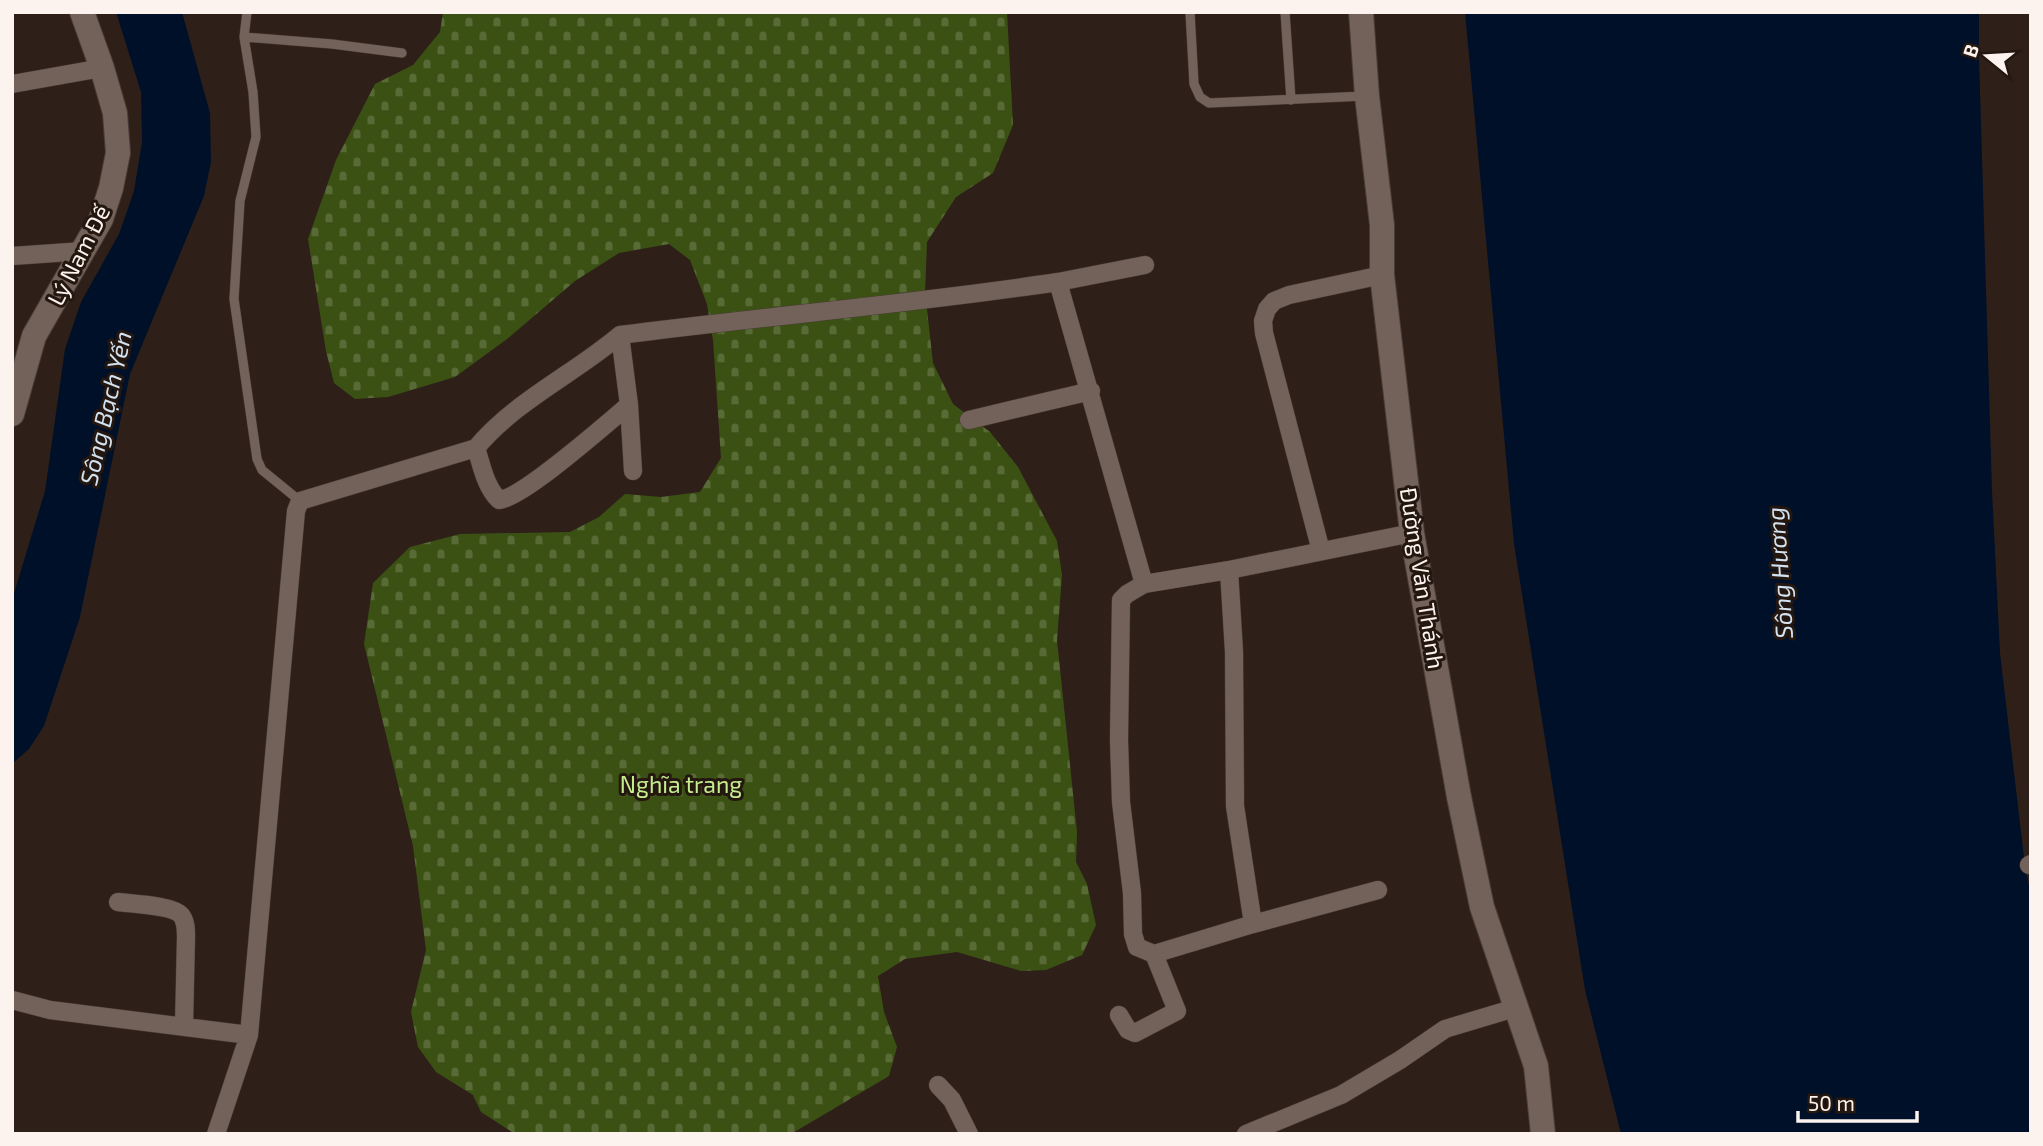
<svg xmlns="http://www.w3.org/2000/svg" width="2043" height="1146" font-family="'Exo 2',sans-serif">
<defs>
<pattern id="cemetery-stones" width="16" height="16" patternUnits="userSpaceOnUse" patternTransform="scale(1.75)"><rect width="16" height="16" fill="#3b5113"/><path d="M2 7V4a2 2 0 0 1 4 0v3zM10 15v-3a2 2 0 0 1 4 0v3z" fill="#586a36"/></pattern>
</defs>
<rect width="100%" height="100%" fill="#2e2019"/>
<!-- cemetery -->
<path fill="url(#cemetery-stones)" d="M443,12H1007L1013,125L993,173L956,197L927,242L925,292L933,363L953,404L990,432L1018,467L1057,541L1062,575L1057,640L1077,832L1076,862L1087,884L1096,925L1082,955L1046,970L1021,971L957,952L905,959L878,976L884,1012L897,1047L889,1076L791,1134H515L481,1112L473,1095L436,1072L418,1047L411,1012L426,950L413,846L364,644L373,583L410,547L460,534L570,532L599,517L625,494L661,497L700,492L721,458L713,340L707,304L690,260L669,244L619,253L575,281L507,339L455,377L388,397L355,399L334,383L326,351L308,239L336,160L375,84L413,65L440,32Z"/>
<!-- water -->
<path fill="#001028" d="M116,12H182L210,113L211,162L204,196L130,374L80,617L44,726L29,749L12,764V600L45,491L65,349L81,302L119,234L134,191L142,142L141,92Z
M1465,12H1979V57L1992,490L2000,653L2025,866L2031,895V1134H1621L1585,990L1514,544Z"/>
<g fill="none" stroke-linecap="round" stroke-linejoin="round">
<!-- lane casing -->
<g stroke="#493d37" stroke-width="10">
<path id="lane" d="M247,12L244,37L253,92L256,137L240,201L234,299L257,459L262,470L300,501
M1190,12L1194,84L1200,97L1209,103L1365,96
M1285,12L1291,100
M244,37L332,44L402,53"/>
</g>
<!-- street casing -->
<g stroke="#493d37" stroke-width="19">
<path id="street" d="M12,84L102,68
M12,256L84,251
M1058,282L1145,265
M620,335L629,405L633,471
M969,420L1091,391
M476,448C482,466 485,486 499,500C523,498 606,424 629,405
M1321,551L1264,333L1263,321L1267,309L1274,301L1289,295L1382,275
M1144,584L1127,594L1121,600L1119,740L1121,802L1132,893L1133,934L1137,947L1154,954
M2029,865L2031,864
M118,902C132,904 172,905 181,915C186,921 186,930 186,937L184,1026
M1253,924L1378,890
M12,1000L50,1010L249,1035
M1119,1015L1128,1030L1135,1033L1177,1011L1154,954L1253,924L1235,806L1234,652L1229,570
M938,1085L952,1100L969,1134
M216,1134L249,1035L296,511L300,501L476,448C515,401 574,374 620,335C766,316 913,304 1058,282L1144,584L1229,570L1412,533
M1246,1134L1341,1095L1400,1060L1445,1029L1515,1008"/>
</g>
<!-- secondary casing -->
<g stroke="#493d37" stroke-width="26">
<path id="secondary" d="M1361,12L1367,96L1382,225V275L1412,533L1459,797L1482,907L1536,1066L1543,1134
M12,414L34,336L101,219L111,188L118,153L115,113L102,68L82,12"/>
</g>
<!-- lane -->
<use href="#lane" stroke="#73625a" stroke-width="9"/>
<!-- street -->
<use href="#street" stroke="#73625a" stroke-width="18"/>
<!-- secondary -->
<use href="#secondary" stroke="#73625a" stroke-width="24"/>
</g>
<g text-anchor="middle" dominant-baseline="central" stroke-width="6" stroke-linejoin="round" paint-order="stroke">
<!-- street labels -->
<g font-size="23" fill="#fcf3ee" stroke="#241710">
<text transform="translate(78 255) rotate(-63)">Lý Nam Đế</text>
<text transform="translate(1423 578) rotate(81)">Đường Văn Thánh</text>
</g>
<!-- park labels -->
<g font-size="23" fill="#c5ec8e" stroke="#241710">
<text x="681" y="784">Nghĩa trang</text>
</g>
<!-- water labels -->
<g font-size="24" font-style="italic" fill="#d3e2f1" stroke="#241710">
<text transform="translate(105 408) rotate(-77)">Sông Bạch Yến</text>
<text transform="translate(1779 573) rotate(-94)">Sông Hương</text>
</g>
</g>
<!-- border -->
<rect width="2043" height="1146" fill="none" stroke="#fcf3ee" stroke-width="28"/>
<!-- north arrow -->
<g transform="translate(1987 56) rotate(288)" stroke="#241710" stroke-width="5" paint-order="stroke">
<path d="M0-5L12 26L0 18L-12 26Z" fill="#fcf3ee"/>
<text y="-10" font-size="19" font-weight="bold" text-anchor="middle" fill="#fcf3ee">B</text>
</g>
<!-- scale -->
<path d="M1798 1111v10h119v-10" fill="none" stroke="#fcf3ee" stroke-width="3.5"/>
<text x="1808" y="1111" font-size="21" fill="#fcf3ee" stroke="#241710" stroke-width="5" paint-order="stroke">50 m</text>
</svg>
